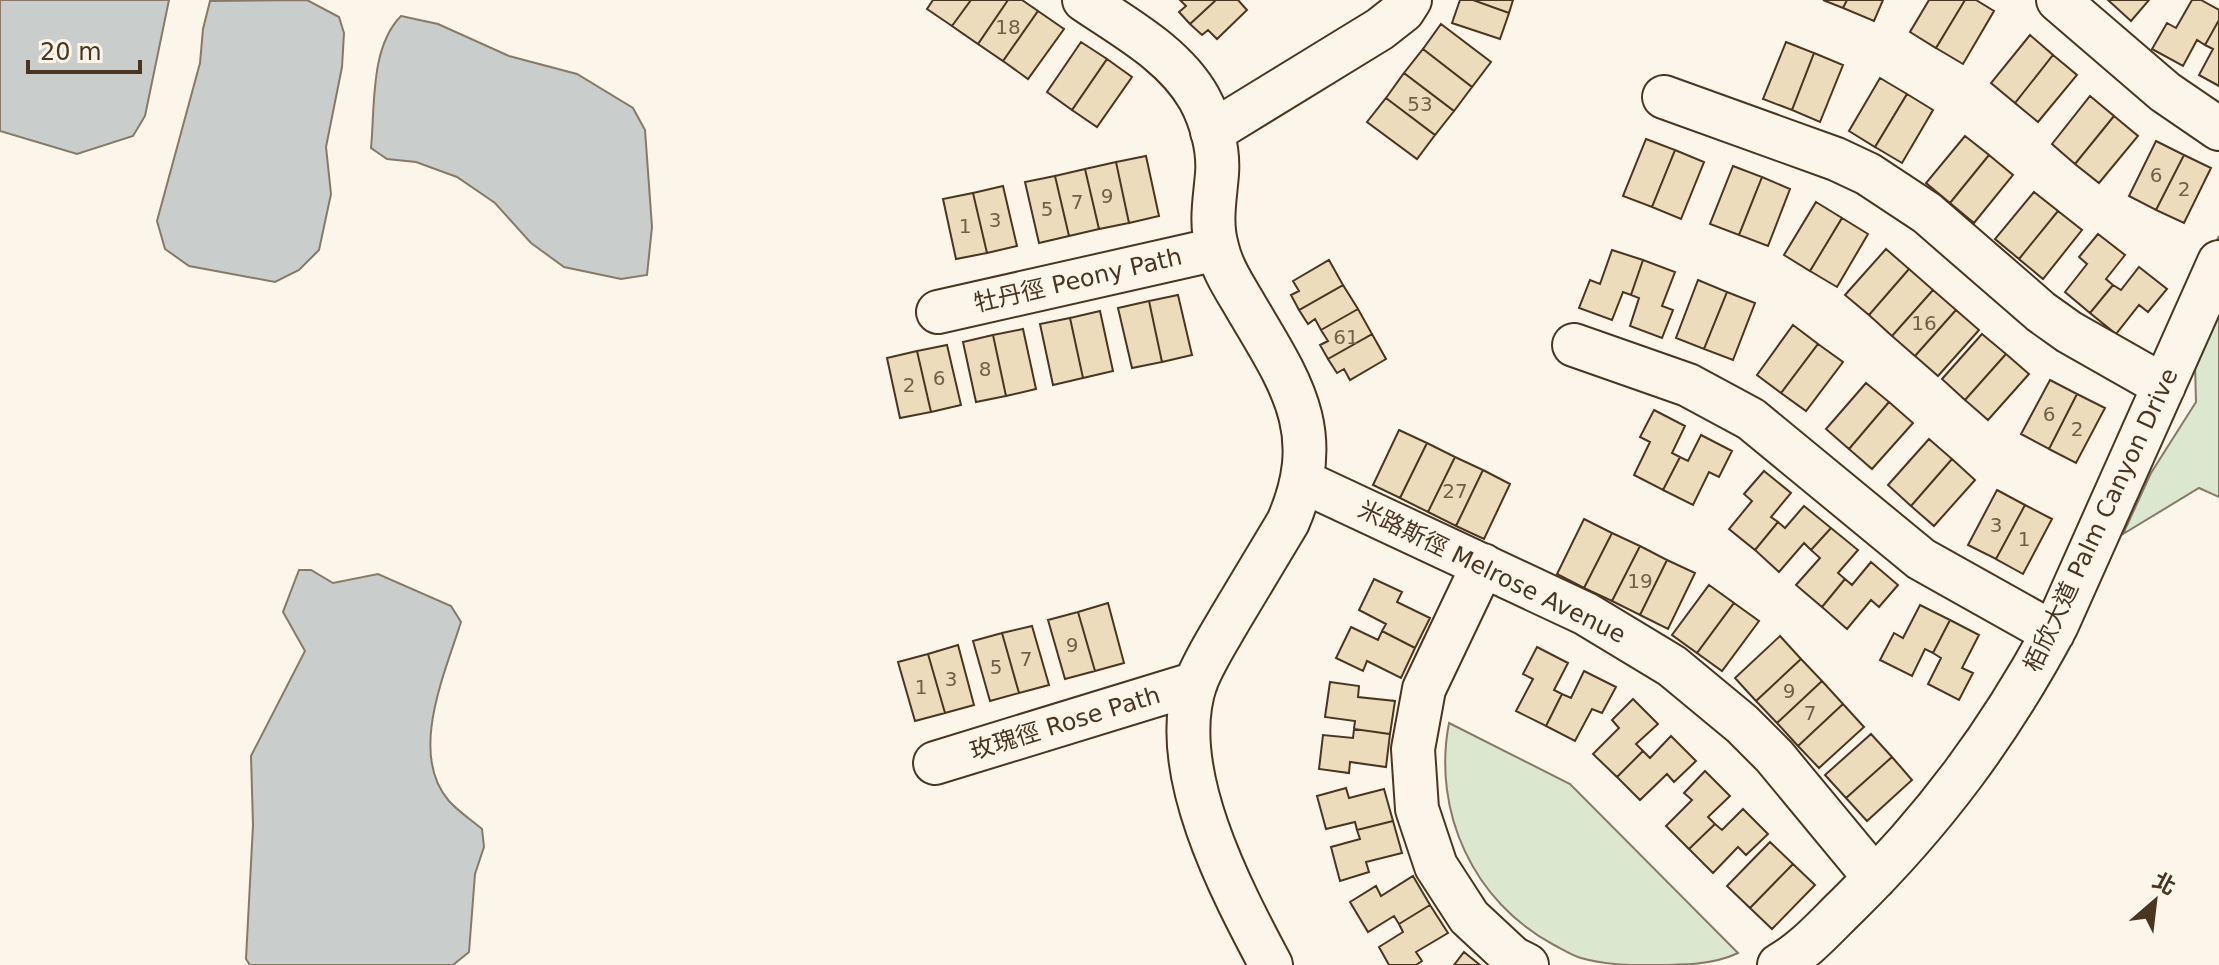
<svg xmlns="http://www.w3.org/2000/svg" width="2219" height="965" font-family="'DejaVu Sans','Noto Sans TC',sans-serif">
<rect width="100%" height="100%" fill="#fbf6e9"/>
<!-- green -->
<path fill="#dce7d0" stroke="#887966" stroke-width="2" d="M2219,236V497L2199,488L2123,534L2151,473L2196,402L2193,285Z
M1449,723L1570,784L1738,953C1713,965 1682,965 1654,965C1629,965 1605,965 1581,958C1571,955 1562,949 1554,945C1473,902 1432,811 1449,723Z"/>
<!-- water -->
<path fill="#c9cecd" stroke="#887966" stroke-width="2" d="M0,0H169L145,116L133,136L77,154L0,131Z
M307,0L339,17L344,33L342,67L326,147L331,194L319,250L299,270L275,282L189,266L165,249L157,221L200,63L203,29L210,1Z
M401,16L438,24L509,56L577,74L633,108L645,130L652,227L647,275L621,279L564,267L531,243L495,203L457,177L416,162L387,159L371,148C375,107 370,47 401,16Z
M299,570H311L333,583L378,574L451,606L461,622C445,673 408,754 449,801C458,811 471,820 482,829L484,847L475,874L469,952L453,965H250L246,959L253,825L251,756L305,651L283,612Z"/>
<!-- building -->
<path fill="#ecdcbc" stroke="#4a3520" stroke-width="2" d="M933,0H971L952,26L927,9Z
M971,0H1008L978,44L952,26Z
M1008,0H1022L1038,11L1003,61L978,44Z
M1180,0H1216L1190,24L1179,12L1186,6Z
M1216,0H1238L1247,10L1217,39L1208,30L1202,35L1190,24Z
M1460,0H1473L1509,13L1500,39L1452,23Z
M1473,0H1513L1509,13Z
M1823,0H1847L1843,8Z
M1847,0H1883L1874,21L1843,8Z
M1929,0H1965L1936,48L1910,32Z
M1965,0H1976L1994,11L1963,64L1936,48Z
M2108,0H2149L2131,21Z
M2192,0H2201L2219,10V20L2205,45L2197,40L2183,66L2152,49L2167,23L2176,28Z
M1038,11L1064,29L1028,79L1003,61Z
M2219,20V86L2199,75L2213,49L2205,45Z
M1441,24L1491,62L1472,87L1423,49Z
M2030,35L2053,55L2015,103L1991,83Z
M1081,42L1107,59L1072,110L1047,92Z
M1786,42L1814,53L1792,110L1763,99Z
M1423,49L1472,87L1454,111L1404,73Z
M1814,53L1843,65L1820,122L1792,110Z
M2053,55L2077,75L2038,122L2015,103Z
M1107,59L1132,77L1097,127L1072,110Z
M1404,73L1454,111L1435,135L1386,98Z
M1880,78L1907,94L1875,147L1849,131Z
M1907,94L1933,110L1902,163L1875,147Z
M2090,96L2114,116L2075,164L2052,144Z
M1386,98L1435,135L1417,159L1367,122Z
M2114,116L2138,136L2099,183L2075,164Z
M1965,136L1989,155L1950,203L1926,183Z
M1646,139L1675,150L1652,207L1623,196Z
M2156,141L2184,155L2156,210L2129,196Z
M1675,150L1704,162L1681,219L1652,207Z
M1989,155L2013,175L1974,223L1950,203Z
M2184,155L2211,168L2184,223L2156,210Z
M1146,156L1159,216L1129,223L1116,162Z
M1116,162L1129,223L1099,229L1085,169Z
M1733,166L1762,177L1739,235L1710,224Z
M1085,169L1099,229L1069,236L1055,176Z
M1055,176L1069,236L1039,243L1025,182Z
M1762,177L1790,189L1768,246L1739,235Z
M1003,186L1017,246L987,253L973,193Z
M2034,192L2058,211L2019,259L1995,239Z
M973,193L987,253L956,259L943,199Z
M1816,202L1842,218L1810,271L1784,255Z
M2058,211L2082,230L2043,279L2019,259Z
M1842,218L1868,234L1837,287L1810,271Z
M2098,234L2125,255L2106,279L2113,285L2090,313L2065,292L2087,264L2079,257Z
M1886,249L1909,269L1869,315L1845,295Z
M1612,250L1643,260L1631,295L1623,292L1612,320L1579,308L1590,280L1600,284Z
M1329,260L1343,285L1299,310L1291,295L1299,291L1293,281Z
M1643,260L1675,272L1662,306L1673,310L1662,338L1630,326L1639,298L1631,295Z
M2139,267L2167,289L2148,312L2139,305L2116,334L2090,313L2113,285L2121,290Z
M1909,269L1933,290L1892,336L1869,315Z
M1698,280L1727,292L1704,349L1676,338Z
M1343,285L1358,309L1321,330L1315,319L1308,324L1299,310Z
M1933,290L1956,310L1915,356L1892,336Z
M1727,292L1755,303L1733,360L1704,349Z
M1178,295L1192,355L1162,362L1149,301Z
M1149,301L1162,362L1132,368L1118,308Z
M1358,309L1372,334L1328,359L1320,345L1328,341L1321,330Z
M1956,310L1979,330L1938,376L1915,356Z
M1100,311L1113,371L1083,378L1070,318Z
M1070,318L1083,378L1053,385L1040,324Z
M1793,325L1818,344L1781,393L1757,375Z
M1023,329L1036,389L1006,396L993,335Z
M1372,334L1386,359L1350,380L1344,369L1337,373L1328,359Z
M1982,334L2006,354L1965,400L1942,379Z
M993,335L1006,396L976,402L963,342Z
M1818,344L1843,362L1806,411L1781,393Z
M947,345L961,405L931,412L917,351Z
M917,351L931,412L900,418L887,358Z
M2006,354L2029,374L1988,420L1965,400Z
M2050,380L2077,394L2049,449L2021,434Z
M1866,383L1889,402L1849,449L1826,429Z
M2077,394L2105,408L2076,463L2049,449Z
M1889,402L1913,423L1872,469L1849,449Z
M1654,410L1685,426L1672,453L1680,457L1663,490L1634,475L1650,442L1640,437Z
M1399,430L1427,443L1400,498L1373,485Z
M1701,435L1732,451L1719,477L1709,472L1693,505L1663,490L1680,457L1688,461Z
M1929,439L1952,459L1911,506L1888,485Z
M1427,443L1455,457L1428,512L1400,498Z
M1455,457L1483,470L1456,526L1428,512Z
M1952,459L1975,480L1934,526L1911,506Z
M1483,470L1510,484L1484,539L1456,526Z
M1764,471L1791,493L1771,517L1778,522L1755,550L1729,529L1752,501L1744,494Z
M1997,490L2025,505L1996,559L1968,545Z
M2025,505L2052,519L2023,574L1996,559Z
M1804,506L1831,528L1811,550L1804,543L1779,572L1755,550L1778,522L1785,528Z
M1584,519L1612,533L1584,588L1557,574Z
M1831,528L1858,550L1838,573L1845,579L1822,607L1796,585L1820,558L1811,550Z
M1612,533L1640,546L1612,601L1584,588Z
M1640,546L1667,560L1640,615L1612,601Z
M1667,560L1695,573L1668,629L1640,615Z
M1871,562L1898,585L1879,607L1871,600L1847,629L1822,607L1845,579L1852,585Z
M1374,579L1402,592L1397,602L1430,618L1415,648L1382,631L1386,624L1359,610Z
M1709,585L1734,603L1697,653L1672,635Z
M1108,603L1124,663L1095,671L1078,612Z
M1734,603L1759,621L1722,671L1697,653Z
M1920,605L1950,620L1933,653L1925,649L1912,676L1880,660L1894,633L1903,638Z
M1078,612L1095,671L1065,679L1048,620Z
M1950,620L1979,635L1962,668L1973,673L1959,700L1928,684L1941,658L1933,653Z
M1032,626L1049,685L1019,693L1002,633Z
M1351,627L1378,640L1382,631L1415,648L1401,678L1367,661L1363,671L1336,658Z
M1002,633L1019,693L990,701L973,641Z
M1780,636L1801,659L1756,701L1735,678Z
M958,645L974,705L945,713L928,654Z
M1537,647L1568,663L1554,690L1562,694L1546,726L1516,711L1533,679L1523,674Z
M928,654L945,713L915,721L898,662Z
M1801,659L1822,681L1777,723L1756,701Z
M1584,671L1616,687L1602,713L1592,709L1575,741L1546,726L1562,694L1571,698Z
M1822,681L1843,704L1798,746L1777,723Z
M1330,682L1359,686L1358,697L1395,701L1390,734L1354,729L1355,721L1325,717Z
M1633,699L1658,724L1636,744L1643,751L1617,777L1593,754L1619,728L1612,720Z
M1843,704L1864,727L1819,768L1798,746Z
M1354,729L1390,734L1386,767L1350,762L1349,773L1319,769L1323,735L1353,738Z
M1871,734L1892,757L1846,798L1825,775Z
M1671,736L1696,761L1674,782L1667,774L1640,800L1617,777L1643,751L1650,758Z
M1892,757L1912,780L1867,821L1846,798Z
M1705,771L1730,796L1708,817L1715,824L1689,849L1666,826L1692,800L1684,793Z
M1346,788L1349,798L1384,789L1393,821L1357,830L1355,822L1326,829L1317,796Z
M1743,809L1768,834L1746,855L1738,847L1713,873L1689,849L1715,824L1722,830Z
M1393,821L1402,853L1366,862L1369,872L1340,881L1331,847L1360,839L1357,830Z
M1770,842L1793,864L1750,908L1727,886Z
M1793,864L1815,885L1772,929L1750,908Z
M1413,876L1430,905L1399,924L1394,916L1368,932L1350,902L1376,886L1381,896Z
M1430,905L1448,933L1416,952L1422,961L1416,965H1389L1379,947L1403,932L1399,924Z
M1464,952L1480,965H1454Z"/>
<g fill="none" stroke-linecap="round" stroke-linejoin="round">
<!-- minor casing -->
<g stroke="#4a3520" stroke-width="46">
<path id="minor" d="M1084,0C1125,28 1174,54 1199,98C1211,120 1219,149 1217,174C1215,199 1210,222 1217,247C1222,269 1235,288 1246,307C1291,383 1327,432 1288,522C1269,554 1250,585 1231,617C1219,638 1205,659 1196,682C1166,768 1231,890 1271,965
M2058,0L2165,92L2219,129
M1664,97L1836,159L1868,174L1927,213L2041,312L2069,332L2164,386
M1212,132L1380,29L1403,11L1410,0
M938,312L1217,249
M1574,345L1688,385L1751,419L1921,559L2053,633
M1302,481L1586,614L1672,666L1742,724L1774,756L1875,878
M1483,565L1424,689L1413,749L1417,809L1436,866L1469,917L1513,958L1527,965
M935,763L1196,683
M1779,965C1806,950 1826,926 1848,905C1934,821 2000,732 2057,625L2219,262"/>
</g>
<!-- minor -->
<use href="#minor" stroke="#fbf6e9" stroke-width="42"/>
</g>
<g text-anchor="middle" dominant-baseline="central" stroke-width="6" stroke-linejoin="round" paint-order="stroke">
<!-- number labels -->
<g font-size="20" fill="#725f47">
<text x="1008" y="27">18</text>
<text x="1420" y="104">53</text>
<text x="2156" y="175">6</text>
<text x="2184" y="189">2</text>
<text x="1107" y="196">9</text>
<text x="1077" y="202">7</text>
<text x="1047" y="209">5</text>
<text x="995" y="220">3</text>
<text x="965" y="226">1</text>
<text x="1924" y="323">16</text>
<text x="1346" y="337">61</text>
<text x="985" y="369">8</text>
<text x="939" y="378">6</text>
<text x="909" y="385">2</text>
<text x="2049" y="414">6</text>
<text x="2077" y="429">2</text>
<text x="1455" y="491">27</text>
<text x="1996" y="525">3</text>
<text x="2024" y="539">1</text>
<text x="1640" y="581">19</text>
<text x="1072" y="645">9</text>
<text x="1026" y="659">7</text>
<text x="996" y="667">5</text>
<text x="951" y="679">3</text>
<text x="921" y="687">1</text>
<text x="1789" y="691">9</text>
<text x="1810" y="713">7</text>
</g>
<!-- street labels -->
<g font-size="24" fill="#4a3520" stroke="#fbf6e9">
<text transform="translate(1078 280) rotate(-13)">牡丹徑 Peony Path</text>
<text transform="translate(2101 520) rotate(-65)">栢欣大道 Palm Canyon Drive</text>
<text transform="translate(1492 572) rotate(26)">米路斯徑 Melrose Avenue</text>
<text transform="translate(1065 723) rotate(-17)">玫瑰徑 Rose Path</text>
</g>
</g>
<!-- north arrow -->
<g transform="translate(2155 901) rotate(28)" stroke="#fbf6e9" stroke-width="6" paint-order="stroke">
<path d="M0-6L14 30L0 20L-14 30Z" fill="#4a3520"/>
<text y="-12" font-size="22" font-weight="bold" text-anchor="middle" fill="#4a3520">北</text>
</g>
<!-- scale -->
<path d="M28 60v12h112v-12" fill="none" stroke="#4a3520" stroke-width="4"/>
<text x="40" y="60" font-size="24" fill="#4a3520" stroke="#fbf6e9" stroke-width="6" paint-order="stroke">20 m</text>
</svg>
